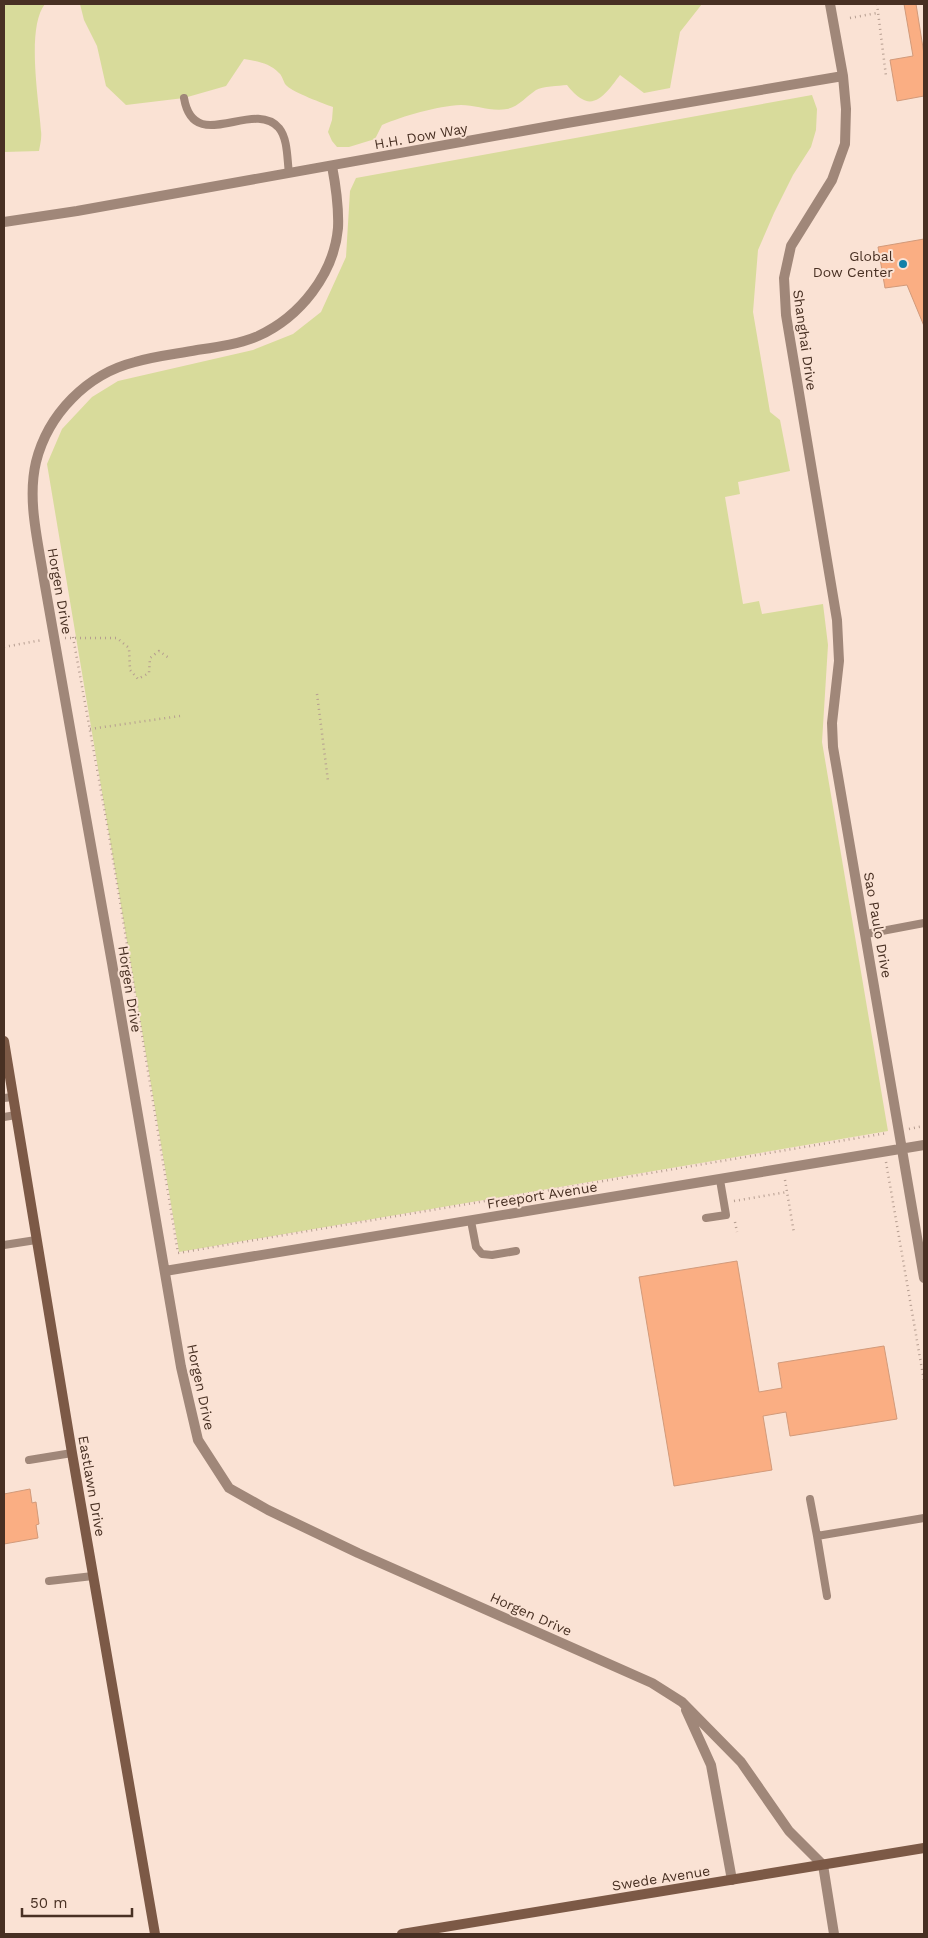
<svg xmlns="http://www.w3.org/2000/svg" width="928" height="1938" font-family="'Work Sans',sans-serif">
<rect width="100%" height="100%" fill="#fae2d4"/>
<!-- green -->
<path fill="#d8db9b" d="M4,4H45C26,28 39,101 41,131C42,138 40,145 39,151L4,152Z
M80,4H702L680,32L670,88L644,93L620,75C612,85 598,109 582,99C576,96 571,90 567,85C558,86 543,86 536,90C527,96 518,107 507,109C491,112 476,105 461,105C437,106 403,116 382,125L375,139L349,147H337L332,141L328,132L332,120L333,107C324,104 293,92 287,86C283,83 283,76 279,73C270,63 256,61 244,59L226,86L184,98L126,105L106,86L97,46L84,20Z
M812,95L817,109L816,130L811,147L793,175L774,213L758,250L753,312L770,412L780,420L790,471L738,482L740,494L725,497L743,604L759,601L762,614L823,604L828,645L822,742L888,1131L179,1252L47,464L62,429L92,397L118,381L253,350L293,334L321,312L346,257L350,191L356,178Z"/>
<!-- building -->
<path fill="#faae83" stroke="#d29a7a" d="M904,4H916L924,54V96L897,101L890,60L913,56Z
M924,239V326L907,285L885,288L878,247Z
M737,1261L759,1392L782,1388L778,1363L884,1346L897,1419L790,1436L786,1412L763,1416L772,1470L674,1486L639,1277Z
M30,1489L32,1503L36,1502L39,1524L36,1525L38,1538L4,1544V1494Z"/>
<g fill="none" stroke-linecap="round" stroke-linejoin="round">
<!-- path -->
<path stroke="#b59d90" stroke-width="2.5" stroke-dasharray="1 4" stroke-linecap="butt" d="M877,4L886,76
M850,18L877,13
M73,637L109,835L178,1253L887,1133
M65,638H117L129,648L130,670L138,679L149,673L150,658L159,651L169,658
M4,647L42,640
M317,694L328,781
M90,729L180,716
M909,1129L924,1126
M886,1162L924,1381
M785,1180L794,1233
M734,1201L787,1192
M735,1222L737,1232"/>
<!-- lane -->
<path stroke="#a08779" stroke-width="8" d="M184,98C194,156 253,98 279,128C288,139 287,159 289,173
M866,934L924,923
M4,1098L13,1097
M4,1117L16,1115
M706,1218L726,1215L720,1180
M471,1221L476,1247L482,1254L492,1255L516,1251
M4,1245L36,1240
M29,1460L72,1453
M810,1499L817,1536
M49,1581L93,1576
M827,1596L817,1536L924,1518"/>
<!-- street -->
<path stroke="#a08779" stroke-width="10" d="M830,4L843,76L846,109L845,144L832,180L791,246L784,278L786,315L837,620L839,661L832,723L833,747L924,1278
M332,166C336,187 339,207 338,228C334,274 300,317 258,336C239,344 217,347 197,350C176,354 155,356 135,362C87,374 48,414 36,462C27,500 38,541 44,580C53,633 63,686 72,739C110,948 146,1158 181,1367L198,1440L229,1488L268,1510L358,1553L652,1683L682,1702L741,1762L789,1831L823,1865L834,1934
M4,222L77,211L567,123L843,76
M165,1271L924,1145
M686,1710L711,1765L732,1880"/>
<!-- secondary -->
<path stroke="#7c5946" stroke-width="10" d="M4,1041L72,1453L155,1934
M402,1934L924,1848"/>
</g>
<!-- markers -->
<circle fill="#1280a8" stroke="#fae2d4" stroke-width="2" cx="903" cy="264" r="5"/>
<g text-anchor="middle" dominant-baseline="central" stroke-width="4" stroke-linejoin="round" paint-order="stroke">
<!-- street labels -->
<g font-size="14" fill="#483023" stroke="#fae2d4">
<text transform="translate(421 136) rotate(-10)">H.H. Dow Way</text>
<text transform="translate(805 340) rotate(82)">Shanghai Drive</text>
<text transform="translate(60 591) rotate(80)">Horgen Drive</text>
<text transform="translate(878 925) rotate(80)">Sao Paulo Drive</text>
<text transform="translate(130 989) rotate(81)">Horgen Drive</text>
<text transform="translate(542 1195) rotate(-9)">Freeport Avenue</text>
<text transform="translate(201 1387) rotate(78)">Horgen Drive</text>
<text transform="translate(92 1486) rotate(80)">Eastlawn Drive</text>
<text transform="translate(531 1614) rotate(24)">Horgen Drive</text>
<text transform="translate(661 1878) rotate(-9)">Swede Avenue</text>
</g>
<!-- poi labels -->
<g font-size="14" fill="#483023" stroke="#fae2d4" text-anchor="end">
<text x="893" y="256">Global<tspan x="893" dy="16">Dow Center</tspan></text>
</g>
</g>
<!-- border -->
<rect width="928" height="1938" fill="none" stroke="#483023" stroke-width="10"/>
<!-- scale -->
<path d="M22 1908v8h110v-8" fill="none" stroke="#483023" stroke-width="2.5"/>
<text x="30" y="1908" font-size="15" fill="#483023" stroke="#fae2d4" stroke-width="4" paint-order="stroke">50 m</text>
</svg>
